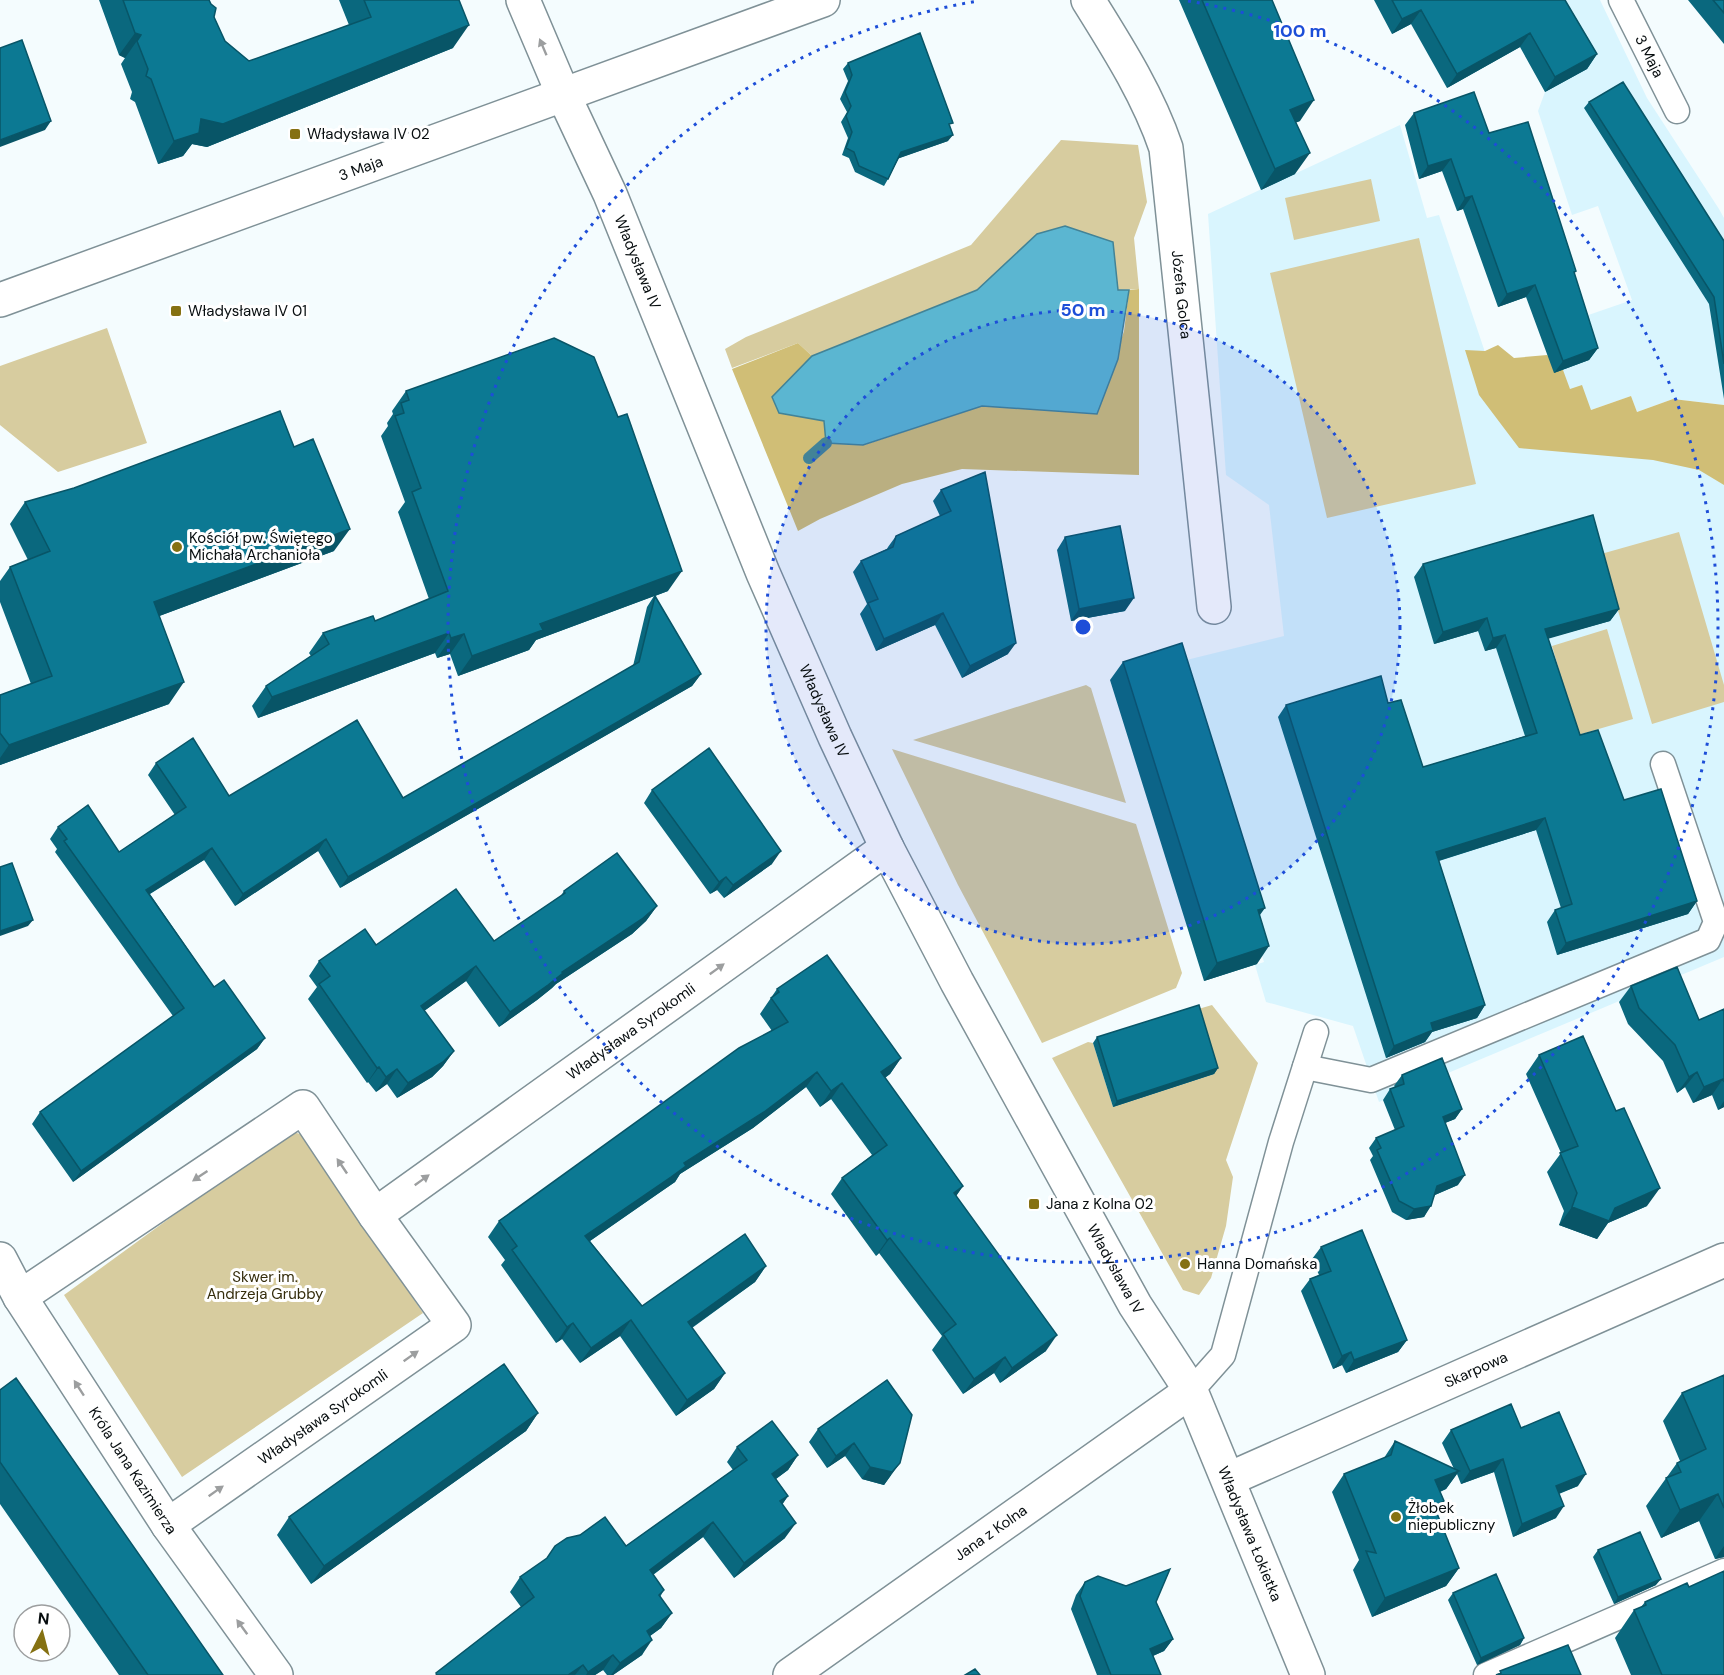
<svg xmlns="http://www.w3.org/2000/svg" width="1724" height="1675" font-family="'DM Sans',sans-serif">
<rect width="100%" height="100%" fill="#f4fcfe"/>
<!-- built -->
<path fill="#d9f5fe" d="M1500,0H1600L1647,98L1719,209L1724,218V405L1673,399L1637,412L1631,396L1591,410L1570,390L1539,332L1632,300L1598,206L1572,215L1538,111L1545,92L1534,71L1540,67Z
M1400,125L1427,218L1439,215L1498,391L1724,458V957L1379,1102L1353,1026L1266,1002L1255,965L1264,962L1170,664L1284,636L1269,505L1226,475L1208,214Z"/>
<!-- green -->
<path fill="#d7cc9f" d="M1061,140L1138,145L1147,202L1134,238L1139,289L1118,290L1037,234L977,290L812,356L798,343L732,368L725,349L746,337L971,245Z
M1371,179L1380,221L1294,240L1285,198Z
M1419,238L1476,484L1327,518L1270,273Z
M107,328L147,443L58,472L0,425V366Z
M1679,532L1724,685V702L1652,724L1601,554Z
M1607,629L1633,719L1578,735L1552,646Z
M1086,685L1091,688L1126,803L913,740Z
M892,749L1136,824L1182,973L1176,988L1042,1043L958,885Z
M1212,1005L1258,1063L1226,1160L1233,1177L1226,1226L1211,1278L1199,1295L1183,1290L1052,1058L1088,1042L1093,1043L1113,1107L1214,1074L1195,1010Z
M297,1133L307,1137L423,1313L182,1477L64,1295L284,1135Z"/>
<!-- forest -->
<path fill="#d0be76" d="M1139,289V475L962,469L902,484L820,519L798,531L732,369L798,343L812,356L772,398L780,413L824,421L826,443L864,445L982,406L1097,414L1124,331L1129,290Z
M1498,345L1514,358L1547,355L1563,370L1570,389L1582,385L1591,410L1631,396L1637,412L1673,399L1724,405V485L1699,470L1653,460L1519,448L1479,395L1465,350L1485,351Z"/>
<!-- water -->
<path fill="#5bb6d1" stroke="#428397" stroke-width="1.5" d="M1065,226L1113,242L1118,290H1129L1118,359L1097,414L982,406L863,445L826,443L824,421L779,413L772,397L812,356L977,290L1037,234Z"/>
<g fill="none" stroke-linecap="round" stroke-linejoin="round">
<!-- stream -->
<path stroke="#428397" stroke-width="12" d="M809,458L826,443"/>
<!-- lane casing -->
<g stroke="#7f9197" stroke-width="27">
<g id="lane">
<path id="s1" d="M1621,0L1677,111"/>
<path d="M1305,1067L1371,1080L1708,940L1716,922L1663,764"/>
<path d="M1191,1391L1223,1355L1281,1142L1316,1032"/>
<path d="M1486,1675L1724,1571"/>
</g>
</g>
<!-- street casing -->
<g stroke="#7f9197" stroke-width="36">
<g id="street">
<path d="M523,0L563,94"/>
<path id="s2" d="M1088,0C1118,48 1148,95 1166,148L1214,607"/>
<path id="s3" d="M375,1215L887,848"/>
<path id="s4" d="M0,1259L20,1297L168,1525L276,1675"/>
<path d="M20,1297L303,1107L375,1215L454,1325L168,1525"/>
<path id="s5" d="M1229,1479L1724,1260"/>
</g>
</g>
<!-- secondary casing -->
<g stroke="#7f9197" stroke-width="36">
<g id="secondary">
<path id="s6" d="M563,94L610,194L763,573L835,737L887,848L957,982L1135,1305L1191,1391L1308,1675"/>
<path id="s7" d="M0,300L823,0"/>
<path id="s8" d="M790,1675L1191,1391"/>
</g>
</g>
<!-- lane -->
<use href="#lane" stroke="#fff" stroke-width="24"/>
<!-- street -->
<use href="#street" stroke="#fff" stroke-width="33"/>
<!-- secondary -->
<use href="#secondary" stroke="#fff" stroke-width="33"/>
</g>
<!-- wall -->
<path fill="#0a687e" d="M99,0H209L214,17L225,41L249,61L349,25L339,0H459L453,48L207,147L192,144L183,156L158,164L135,102L130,99L132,92L121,64L125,58L119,55Z
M1179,0H1272L1300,121L1296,122L1295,174L1261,190Z
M1374,0H1565L1597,54L1587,69L1545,92L1520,47L1447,88L1411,24L1392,34Z
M1688,0H1724V44Z
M848,63L950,127L948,141L899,158L888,179L884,186L855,172L849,158L842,155L848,138L841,122L847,112L840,99L848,81L843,69Z
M1589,102L1724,241V399L1709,304L1584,108Z
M1414,113L1489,133L1576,271L1574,274L1598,348L1589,360L1554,373L1526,297L1498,307L1463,209L1457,211L1442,171L1419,179L1405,125Z
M406,391L668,591L655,596L701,674L692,686L340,888L318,851L235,906L204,860L150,894L214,987L265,1038L257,1049L73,1182L32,1124L40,1112L173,1016L55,852L57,849L50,839L58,827L119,852L175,815L148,775L156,763L229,796L403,798L633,666L647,607L654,596L536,640L529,650L458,676L450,654L437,658L435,653L258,718L252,706L266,686L311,656L309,653L323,633L375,621L429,599L398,512L405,502L381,436L388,426L387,423L393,414L392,411Z
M985,472L1008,654L962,678L935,625L876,651L860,614L867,604L853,572L861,561L887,549L888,547L896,536L940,516L933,501L941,490Z
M25,502L334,551L159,616L169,704L0,765V695L31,684L0,602V581L10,567L28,560L10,524Z
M1065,537L1125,611L1071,621L1057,550Z
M1423,564L1619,609L1610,621L1548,638L1580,735L1624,800L1697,901L1688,914L1557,955L1547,922L1555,910L1561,908L1536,830L1439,861L1485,1005L1477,1018L1432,1032L1425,1042L1386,1058L1278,717L1286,705L1388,703L1423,767L1525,736L1496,648L1485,651L1478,631L1434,644L1414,577Z
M1123,662L1259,915L1257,964L1204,981L1110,680Z
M652,790L772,864L724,898L717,890L710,894L644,803Z
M564,891L657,906L646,921L632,934L556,984L552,988L537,1000L499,1027L466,981L424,1011L454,1051L443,1066L432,1077L397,1098L387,1084L376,1092L368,1082L367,1083L308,999L317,987L309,976L319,961L376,945L494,941L560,897Z
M1631,986L1699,1020L1724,1009V1107L1718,1110L1712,1095L1693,1103L1685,1087L1677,1093L1663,1061L1628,1024L1619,1002Z
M777,989L901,1058L890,1074L885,1078L963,1186L956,1196L1046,1351L1000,1383L994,1373L963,1394L932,1350L942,1336L879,1253L876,1256L831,1194L842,1178L872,1155L831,1099L820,1107L806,1087L753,1128L680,1174L675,1182L659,1193L590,1241L642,1306L766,1266L755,1282L692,1328L725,1373L714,1389L676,1416L620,1336L580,1363L562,1339L556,1343L501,1265L505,1260L488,1237L499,1221L772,1031L760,1014Z
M1097,1037L1218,1068L1214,1074L1113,1107L1093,1043Z
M1539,1055L1647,1206L1608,1223L1597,1239L1559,1225L1564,1211L1547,1172L1561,1153L1526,1074Z
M1402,1075L1462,1109L1455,1119L1445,1123L1458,1185L1435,1195L1424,1217L1406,1220L1392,1212L1370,1160L1373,1156L1369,1148L1376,1138L1395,1130L1383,1100L1390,1089L1395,1087L1394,1086Z
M1321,1247L1407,1340L1398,1352L1346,1373L1342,1365L1333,1369L1301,1291L1310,1279L1319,1275L1312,1259Z
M1724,1375V1557L1715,1559L1699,1521L1661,1538L1646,1506L1677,1463L1680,1461L1663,1421L1682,1393Z
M887,1380L891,1475L884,1485L862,1479L845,1456L827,1468L809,1442L818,1429Z
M0,1390L223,1675H119L0,1504Z
M538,1413L526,1431L311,1584L277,1535L289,1517Z
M1521,1428L1578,1486L1559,1494L1556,1518L1513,1537L1494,1472L1461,1484L1457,1474L1446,1489L1440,1492L1444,1501L1436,1513L1459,1568L1446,1586L1372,1617L1353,1570L1359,1560L1332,1492L1344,1474L1384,1458L1395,1441L1454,1469L1442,1443L1451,1430Z
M737,1447L798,1455L788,1470L776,1479L788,1496L782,1504L785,1538L734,1578L703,1537L653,1575L664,1590L660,1597L672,1613L661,1628L650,1636L642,1655L613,1675H607L603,1670L595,1675H435L521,1607L510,1592L520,1577L626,1546L733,1470L727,1462Z
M1598,1550L1656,1585L1614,1604L1593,1557Z
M1085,1582L1156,1602L1173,1639L1164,1651L1153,1656L1161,1675H1097L1071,1609L1076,1595Z
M1689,1587L1724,1675H1631L1615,1638L1634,1610L1641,1607L1645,1602Z
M1453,1593L1524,1638L1520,1645L1477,1665L1448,1600Z"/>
<!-- shaded-wall -->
<path fill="#085567" d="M1421,10L1411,24L1392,34L1402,19Z
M469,25L453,48L207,147L192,144L183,156L158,164L174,141L201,119Z
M135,33L141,35L125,58L119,55Z
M1530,33L1520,47L1447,88L1457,74Z
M1597,54L1587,69L1545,92L1555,77Z
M1314,100L1300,121L1276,131L1290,110Z
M51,121L45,130L0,147V140Z
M953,135L948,141L897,159L901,152Z
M1310,153L1295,174L1261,190L1275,169Z
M1451,159L1442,171L1419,179L1428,166Z
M1472,196L1463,209L1457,211L1465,198Z
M1535,285L1526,297L1498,307L1507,294Z
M1598,348L1589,360L1554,373L1563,361Z
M350,529L334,551L138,624L154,602Z
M682,571L668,591L536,640L529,650L458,676L472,656L540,624Z
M1134,598L1125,611L1071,621L1079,609Z
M1619,609L1610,621L1537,642L1545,629Z
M943,613L935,625L876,651L884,639Z
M1487,618L1478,631L1434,644L1443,632Z
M449,633L435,653L258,718L272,697Z
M464,634L450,654L437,658L451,638Z
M1505,635L1496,648L1485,651L1493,638Z
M1016,643L1008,654L962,678L970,666Z
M701,674L692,686L340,888L348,877Z
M184,682L169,704L0,765V758L9,745Z
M1545,818L1536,830L1428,864L1436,852Z
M326,839L318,851L235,906L243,894Z
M212,848L204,860L138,901L146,890Z
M781,851L772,864L724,898L733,885Z
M726,877L717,890L710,894L719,882Z
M1697,901L1688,914L1557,955L1566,943Z
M657,906L646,921L632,934L556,984L552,988L537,1000L499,1027L510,1012L562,972Z
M1265,908L1252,926L1258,910Z
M33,920L28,926L0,936V931Z
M1269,946L1257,964L1204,981L1217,963Z
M476,966L466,981L410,1021L421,1006Z
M1485,1005L1477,1018L1432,1032L1425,1042L1386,1058L1394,1046L1431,1023Z
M265,1038L257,1049L73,1182L81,1171Z
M454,1051L443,1066L432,1077L397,1098L408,1083Z
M901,1058L890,1074L870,1088L881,1072Z
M379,1067L368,1082L367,1083L377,1068Z
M1218,1068L1214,1074L1113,1107L1117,1101Z
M397,1069L387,1084L376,1092L386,1077Z
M817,1072L806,1087L753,1128L680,1174L675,1182L659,1193L574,1252L585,1236L684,1163Z
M1697,1072L1685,1087L1677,1093L1689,1077Z
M1723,1079L1712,1095L1693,1103L1704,1087Z
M842,1083L831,1099L820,1107L831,1091Z
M1724,1101V1107L1718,1110Z
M1462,1109L1455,1119L1435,1127L1443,1117Z
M1465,1175L1458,1185L1430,1197L1437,1186Z
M963,1186L952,1202L954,1193Z
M1660,1188L1647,1206L1608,1223L1597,1239L1559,1225L1572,1207L1615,1208Z
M1431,1206L1424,1217L1406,1220L1414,1209Z
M890,1238L879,1253L876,1256L887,1240Z
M766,1266L755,1282L677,1338L688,1322Z
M631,1320L620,1336L580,1363L591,1348Z
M573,1323L562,1339L556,1343L567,1327Z
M1057,1335L1046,1351L1000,1383L1012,1368Z
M1407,1340L1398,1352L1346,1373L1354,1360Z
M1351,1352L1342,1365L1333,1369L1342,1356Z
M1005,1357L994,1373L963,1394L974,1379Z
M725,1373L714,1389L676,1416L687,1400Z
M538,1413L526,1431L311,1584L324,1566Z
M854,1443L845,1456L827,1468L836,1456Z
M798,1455L788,1470L762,1489L772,1474Z
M1503,1459L1494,1472L1461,1484L1470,1471Z
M900,1463L884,1485L862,1479L870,1467Z
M1459,1471L1446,1489L1422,1498L1435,1480Z
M1586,1474L1578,1486L1547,1498L1556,1486Z
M1718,1494L1699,1521L1661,1538L1680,1510Z
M788,1496L778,1511L780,1501Z
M1444,1501L1431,1520L1434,1506Z
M1564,1506L1556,1518L1513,1537L1522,1524Z
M713,1522L703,1537L639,1585L650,1570Z
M796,1523L785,1538L734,1578L744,1563Z
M1724,1546V1557L1715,1559Z
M1459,1568L1446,1586L1372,1617L1385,1598Z
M1661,1579L1656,1585L1614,1604L1618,1597Z
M672,1613L661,1628L636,1646L647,1631Z
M1524,1638L1520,1645L1477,1665L1481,1658Z
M1173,1639L1164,1651L1141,1661L1150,1649Z
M652,1640L642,1655L613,1675H611L620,1663Z
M613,1655L603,1670L595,1675H586L588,1672Z
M583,1665L575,1675H568Z"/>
<!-- building -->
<path fill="#0c7993" stroke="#085567" stroke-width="1.5" d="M123,0H209L211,4L216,8L214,17L225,41L249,61L371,17L364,0H459L469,25L223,124L201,119L199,133L174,141L151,79L146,76L148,69L137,41L141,35L135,33Z
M1202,0H1272L1314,100L1290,110L1310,153L1275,169Z
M1392,0H1565L1597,54L1555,77L1530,33L1457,74L1421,10L1402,19Z
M1713,0H1724V13Z
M920,33L953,123L949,124L953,135L901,152L888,179L859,166L854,152L846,148L852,132L846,116L851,106L845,92L852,75L848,63Z
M22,40L51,121L0,140V48Z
M1623,82L1724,241V364L1714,297L1589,102Z
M1474,92L1489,133L1528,122L1576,271L1574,272L1598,348L1563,361L1535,285L1507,294L1472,196L1465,198L1451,159L1428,166L1414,113Z
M554,338L594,357L618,417L627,414L682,571L540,624L543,630L472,656L464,634L451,638L449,633L272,697L266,686L329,644L323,633L373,616L375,621L448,591L412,492L421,488L395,416L404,413L401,403L409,400L406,391Z
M280,411L294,447L313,439L350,529L154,602L184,682L9,745L0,733V695L52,676L10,567L50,551L25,502L74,488Z
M985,472L1016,643L970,666L943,613L884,639L868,603L878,599L861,561L893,547L896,536L951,511L941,490Z
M1593,515L1619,609L1545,629L1580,735L1598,730L1624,800L1661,789L1697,901L1566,943L1555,910L1572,904L1545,818L1436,852L1485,1005L1431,1023L1433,1030L1394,1046L1286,705L1381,676L1388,703L1401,700L1423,767L1537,733L1505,635L1493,638L1487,618L1443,632L1423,564Z
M1120,526L1134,598L1079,609L1065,537Z
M655,596L701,674L348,877L326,839L243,894L212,848L146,890L214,987L224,980L265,1038L81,1171L40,1112L184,1008L64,841L67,839L58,827L88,805L119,852L186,807L156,763L193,738L229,796L357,720L403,798L639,662Z
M1182,643L1265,908L1258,910L1269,946L1217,963L1123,662Z
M709,748L781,851L733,885L726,877L719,882L652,790Z
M617,853L657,906L642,919L562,972L563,973L548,985L510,1012L476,966L421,1006L454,1051L443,1062L408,1083L397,1069L386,1077L379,1067L377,1068L319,984L330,976L319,961L365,929L376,945L456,889L494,941L565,893L564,891Z
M12,863L33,920L0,931V867Z
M827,955L901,1058L881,1072L963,1186L954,1193L1057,1335L1012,1368L1005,1357L974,1379L943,1334L956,1324L890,1238L887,1240L842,1178L887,1145L842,1083L831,1091L817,1072L764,1112L684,1163L686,1166L671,1177L585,1236L642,1306L745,1234L766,1266L688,1322L725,1373L687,1400L631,1320L591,1348L573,1323L567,1327L512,1250L517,1246L499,1221L739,1048L788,1022L771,998L779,992L777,989Z
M1677,967L1699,1020L1724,1009V1082L1723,1079L1704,1087L1697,1072L1689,1077L1675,1045L1639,1008L1631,986Z
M1199,1005L1218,1068L1117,1101L1097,1037Z
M1583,1036L1616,1111L1624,1108L1660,1188L1615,1208L1609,1221L1572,1207L1577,1193L1560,1153L1578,1146L1539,1055Z
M1442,1058L1462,1109L1443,1117L1465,1175L1437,1186L1431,1206L1414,1209L1399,1201L1377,1150L1381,1148L1376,1138L1404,1126L1390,1089L1404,1084L1402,1075Z
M1362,1230L1407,1340L1354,1360L1351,1352L1342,1356L1310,1279L1331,1271L1321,1247Z
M504,1364L538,1413L324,1566L289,1517Z
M1724,1375V1508L1718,1494L1680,1510L1666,1478L1681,1472L1677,1463L1706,1449L1682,1393Z
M16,1378L223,1675H148L0,1462V1390Z
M887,1380L912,1415L900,1463L892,1472L870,1467L854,1443L836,1456L818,1429Z
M1511,1404L1521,1428L1559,1412L1586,1474L1556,1486L1564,1506L1522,1524L1503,1459L1470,1471L1451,1430Z
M772,1421L798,1455L772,1474L788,1496L780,1501L796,1523L744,1563L713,1522L650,1570L664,1590L659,1595L672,1613L647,1631L652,1640L620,1663L613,1655L588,1672L583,1665L568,1675H437L436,1673L534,1597L520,1577L547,1558L555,1546L567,1538L580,1535L605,1517L626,1546L747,1460L737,1447Z
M1395,1441L1459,1471L1435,1480L1444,1501L1434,1506L1459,1568L1385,1598L1366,1551L1376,1553L1344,1474L1391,1455Z
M1640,1532L1661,1579L1618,1597L1598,1550Z
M1170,1569L1156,1602L1173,1639L1150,1649L1161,1675H1111L1080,1596L1085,1582L1098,1576L1126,1586Z
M1724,1571V1675H1662L1634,1610L1646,1605L1645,1602L1687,1583L1689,1587Z
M1496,1574L1524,1638L1481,1658L1453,1593Z
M1568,1645L1581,1675H1496L1501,1673L1500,1671Z
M975,1669L980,1675H965Z"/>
<!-- one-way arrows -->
<defs><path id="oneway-solid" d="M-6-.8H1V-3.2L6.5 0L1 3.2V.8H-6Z" transform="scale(1.5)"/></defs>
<g fill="#9c9e9f">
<use href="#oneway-solid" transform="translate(543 47) rotate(-113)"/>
<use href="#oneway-solid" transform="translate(717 969) rotate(-36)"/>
<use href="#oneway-solid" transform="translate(342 1166) rotate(-124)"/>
<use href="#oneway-solid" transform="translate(200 1176) rotate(146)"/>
<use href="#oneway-solid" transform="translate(422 1180) rotate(-36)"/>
<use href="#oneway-solid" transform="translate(411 1356) rotate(-35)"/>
<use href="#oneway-solid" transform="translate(79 1388) rotate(-123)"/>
<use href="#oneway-solid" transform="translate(216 1491) rotate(-35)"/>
<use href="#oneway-solid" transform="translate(242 1627) rotate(-126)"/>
</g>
<!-- distance rings -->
<circle cx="1083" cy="627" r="317" fill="#1d4ed8" fill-opacity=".12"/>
<g fill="none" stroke="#1d4ed8" stroke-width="3" stroke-dasharray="3 6">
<circle cx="1083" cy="627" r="317"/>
<path d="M1188 1A635 635 0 1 1 978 1"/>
</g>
<!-- markers -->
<g fill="#857112" stroke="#fff" stroke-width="2">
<rect x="289" y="128" width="12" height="12" rx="3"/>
<rect x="170" y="305" width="12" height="12" rx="3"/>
<circle cx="177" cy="547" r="6"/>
<rect x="1028" y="1198" width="12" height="12" rx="3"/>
<circle cx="1185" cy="1264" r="6"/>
<circle cx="1396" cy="1517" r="6"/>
</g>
<g text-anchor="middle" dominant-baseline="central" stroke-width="6" stroke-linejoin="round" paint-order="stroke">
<!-- street labels -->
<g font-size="15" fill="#070d0f" stroke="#fff">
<text stroke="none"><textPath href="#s1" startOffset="63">3 Maja</textPath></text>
<text stroke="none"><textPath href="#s7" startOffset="384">3 Maja</textPath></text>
<text stroke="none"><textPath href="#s6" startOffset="184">Władysława IV</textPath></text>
<text stroke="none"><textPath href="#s2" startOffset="315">Józefa Golca</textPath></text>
<text stroke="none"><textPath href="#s6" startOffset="670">Władysława IV</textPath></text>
<text stroke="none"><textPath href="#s3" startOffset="315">Władysława Syrokomli</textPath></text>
<text stroke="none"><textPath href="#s6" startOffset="1300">Władysława IV</textPath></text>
<text stroke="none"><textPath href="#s5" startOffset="270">Skarpowa</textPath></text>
<text transform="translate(323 1417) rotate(-35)">Władysława Syrokomli</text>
<text stroke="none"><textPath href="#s4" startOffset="250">Króla Jana Kazimierza</textPath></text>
<text stroke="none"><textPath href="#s8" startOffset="246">Jana z Kolna</textPath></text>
<text stroke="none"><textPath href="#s6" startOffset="1598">Władysława Łokietka</textPath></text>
</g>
<!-- poi labels -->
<g font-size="15" fill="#070d0f" stroke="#fff" text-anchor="start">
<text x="307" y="134">Władysława IV 02</text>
<text x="188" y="311">Władysława IV 01</text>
<text x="189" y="538">Kościół pw. Świętego<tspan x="189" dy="17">Michała Archanioła</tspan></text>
<text x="1046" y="1204">Jana z Kolna 02</text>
<text x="1197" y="1264">Hanna Domańska</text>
<text x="1408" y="1508">Żłobek<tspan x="1408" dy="17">niepubliczny</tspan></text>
</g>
<!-- park labels -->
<g font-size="15" fill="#352d0c" stroke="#fff">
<text x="265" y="1277">Skwer im.<tspan x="265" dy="17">Andrzeja Grubby</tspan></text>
</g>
</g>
<circle cx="1083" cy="627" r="9" fill="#1d4ed8" stroke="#fff" stroke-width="3"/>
<g font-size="18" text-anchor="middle" font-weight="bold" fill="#1d4ed8" stroke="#fff" stroke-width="6" stroke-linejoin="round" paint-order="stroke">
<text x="1300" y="37">100 m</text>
<text x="1083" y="316">50 m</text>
</g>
<!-- north arrow -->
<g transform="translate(42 1633) rotate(6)"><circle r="28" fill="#ffffff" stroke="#9c9e9f" stroke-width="1.5"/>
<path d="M0-4.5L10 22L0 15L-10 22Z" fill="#857112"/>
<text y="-9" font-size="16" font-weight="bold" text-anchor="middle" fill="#070d0f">N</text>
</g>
</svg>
